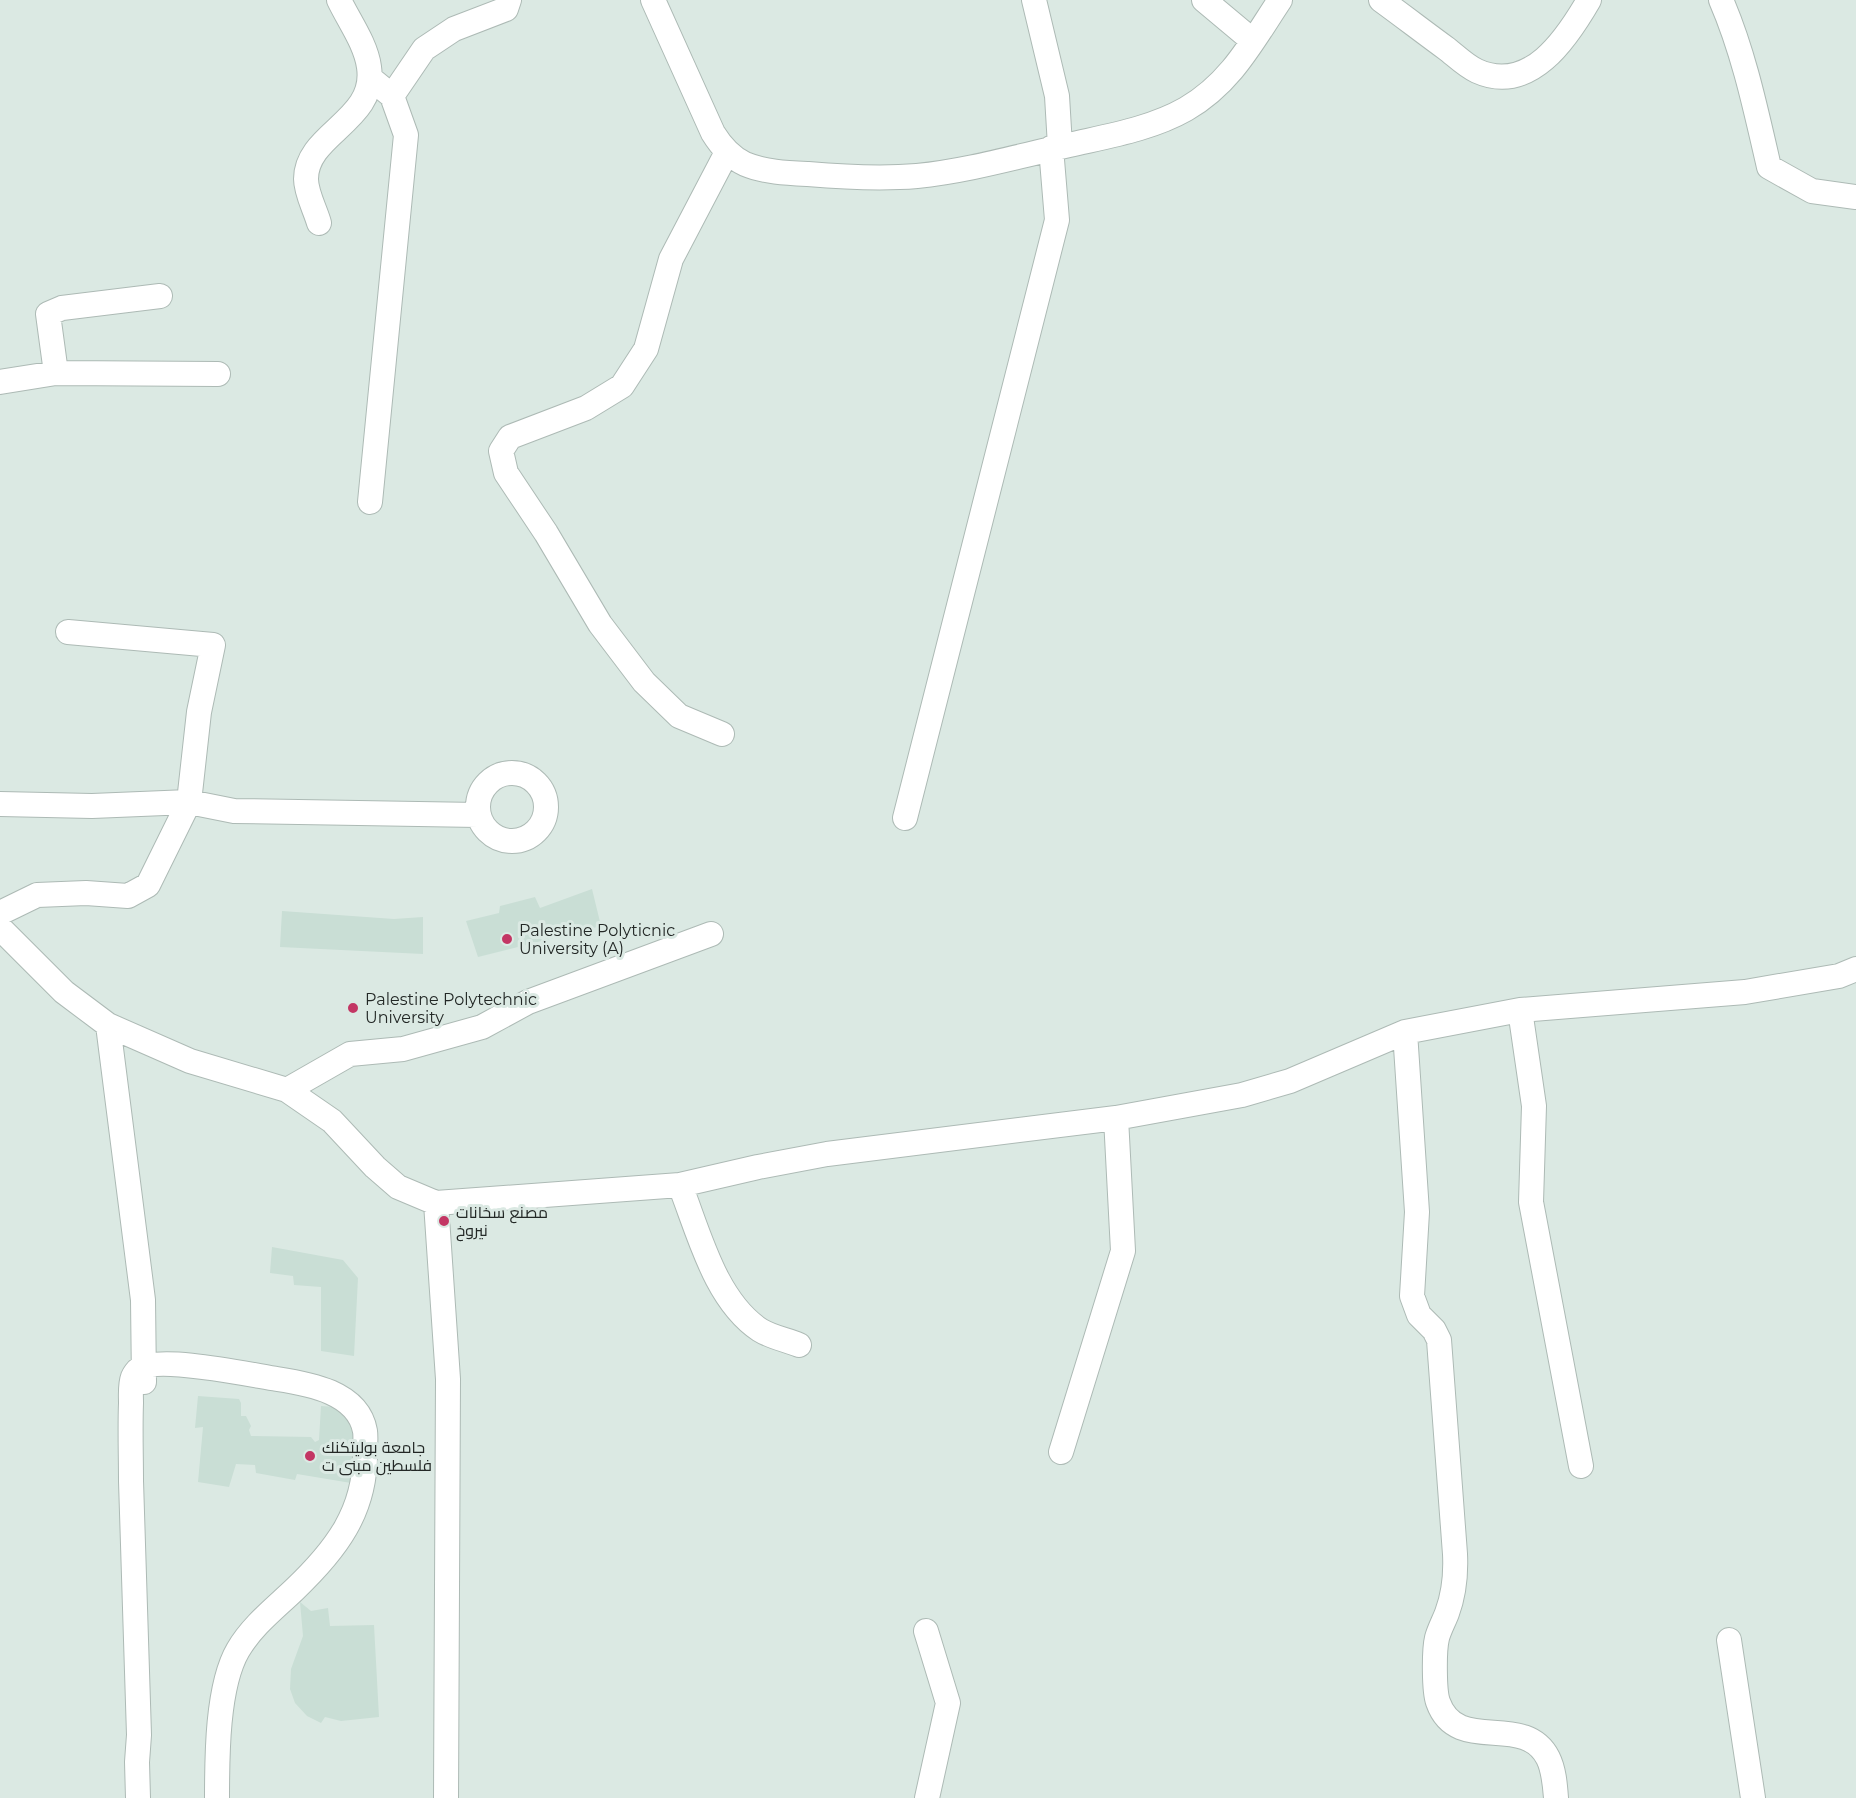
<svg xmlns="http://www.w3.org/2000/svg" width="1856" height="1798" font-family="Montserrat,Cairo,sans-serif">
<rect width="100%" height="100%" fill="#dbe9e3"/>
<!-- built -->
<path fill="#c9ded5" d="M592,889L601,926L478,957L466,921L499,913L500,906L535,897L540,908Z
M282,911L394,919L423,917V954L280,947Z
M272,1247L343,1260L358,1278L354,1356L321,1351V1287L294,1285L293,1276L270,1273Z
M198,1396L239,1399L241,1403V1416H246L251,1426L249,1430L251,1436L311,1437L315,1442L319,1440L321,1406L353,1408L362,1433L351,1483L297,1474L295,1480L256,1473L255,1465L236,1464L229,1487L198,1482L203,1427L195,1428Z
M300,1602L311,1611L328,1608L330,1626L374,1625L379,1717L341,1721L325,1717L321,1723L307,1716L295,1703L290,1689L291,1669L303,1636Z"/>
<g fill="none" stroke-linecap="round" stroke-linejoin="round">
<!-- minor casing -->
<g stroke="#adbab5" stroke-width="26">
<path id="minor" d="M653,0L713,133C721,146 730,157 745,164C764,172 787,173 808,174C843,177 881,179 917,176C968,171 1019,156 1069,145C1108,136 1151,129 1186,109C1231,83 1252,42 1280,0
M1034,0L1057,96L1060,146
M1204,0L1253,41
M1381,0C1403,16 1425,33 1447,49C1456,56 1466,66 1477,71C1530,95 1567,38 1589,0
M1721,0C1744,53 1756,111 1769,167L1812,191L1856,197
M392,96L424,49L454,29L506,9L509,0
M319,223C315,209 306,193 306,179C306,133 377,121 369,67C366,44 349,21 339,0
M56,373L48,314L62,308L160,296
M0,382L56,373L218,374
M370,502L406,135L392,96L370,78
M722,734L679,716L644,682L600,624L546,533L506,473L501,451L510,437L586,408L622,386L646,349L671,259L727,152
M478 807a34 34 0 1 1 68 0a34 34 0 1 1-68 0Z
M0,804L92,806L189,802L234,811L478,815
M905,818L1057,220L1051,148
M0,913L37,895L86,893L128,896L148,885L189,802L199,712L213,645L68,632
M0,928L64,992L108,1025L190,1061L287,1090L332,1121L375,1167L398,1187L436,1203L680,1185L758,1167L827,1154L1116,1118L1242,1095L1290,1081L1405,1032L1520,1010L1745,992L1839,976L1856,969
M1520,1010L1534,1106L1531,1202L1581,1466
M108,1025L143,1300L144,1382
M1405,1032L1417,1212L1412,1296L1419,1315L1434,1330L1439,1340L1455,1554C1456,1574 1454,1594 1447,1613C1444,1621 1439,1630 1437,1638C1434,1650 1434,1691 1438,1702C1457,1756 1524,1711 1548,1758C1554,1770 1555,1785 1556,1798
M287,1090L350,1054L403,1049L482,1027L528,1002L711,934
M680,1185C699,1233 715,1300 760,1330C771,1337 787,1340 799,1345
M436,1203L448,1379L446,1798
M1061,1452L1123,1251L1116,1118
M926,1631L948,1703L927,1798
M1729,1640L1753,1798
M138,1798L137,1762L139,1735C136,1650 134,1566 131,1481C131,1455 130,1429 131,1403C131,1395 130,1385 133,1377C133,1376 138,1369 139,1369C158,1355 251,1375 277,1379C309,1384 358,1392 365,1431C366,1437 365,1445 365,1452C366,1511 336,1550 294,1590C274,1609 252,1626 238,1650C217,1686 217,1757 217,1798"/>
</g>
<!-- minor -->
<use href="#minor" stroke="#fff" stroke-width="24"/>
</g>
<!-- markers -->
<g fill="#c33664" stroke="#dbe9e3" stroke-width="2">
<circle cx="507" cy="939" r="6"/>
<circle cx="353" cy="1008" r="6"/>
<circle cx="444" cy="1221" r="6"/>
<circle cx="310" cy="1456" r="6"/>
</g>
<g text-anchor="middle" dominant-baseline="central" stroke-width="6" stroke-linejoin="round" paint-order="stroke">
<!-- poi labels -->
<g font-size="16" fill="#232826" stroke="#dbe9e3" text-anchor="start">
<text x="519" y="930">Palestine Polyticnic<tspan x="519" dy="18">University (A)</tspan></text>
<text x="365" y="999">Palestine Polytechnic<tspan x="365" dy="18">University</tspan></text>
<text x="456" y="1212">مصنع سخانات<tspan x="456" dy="18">نيروخ</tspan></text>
<text x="322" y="1447">جامعة بوليتكنك<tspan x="322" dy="18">فلسطين مبنى ت</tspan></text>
</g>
</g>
</svg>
